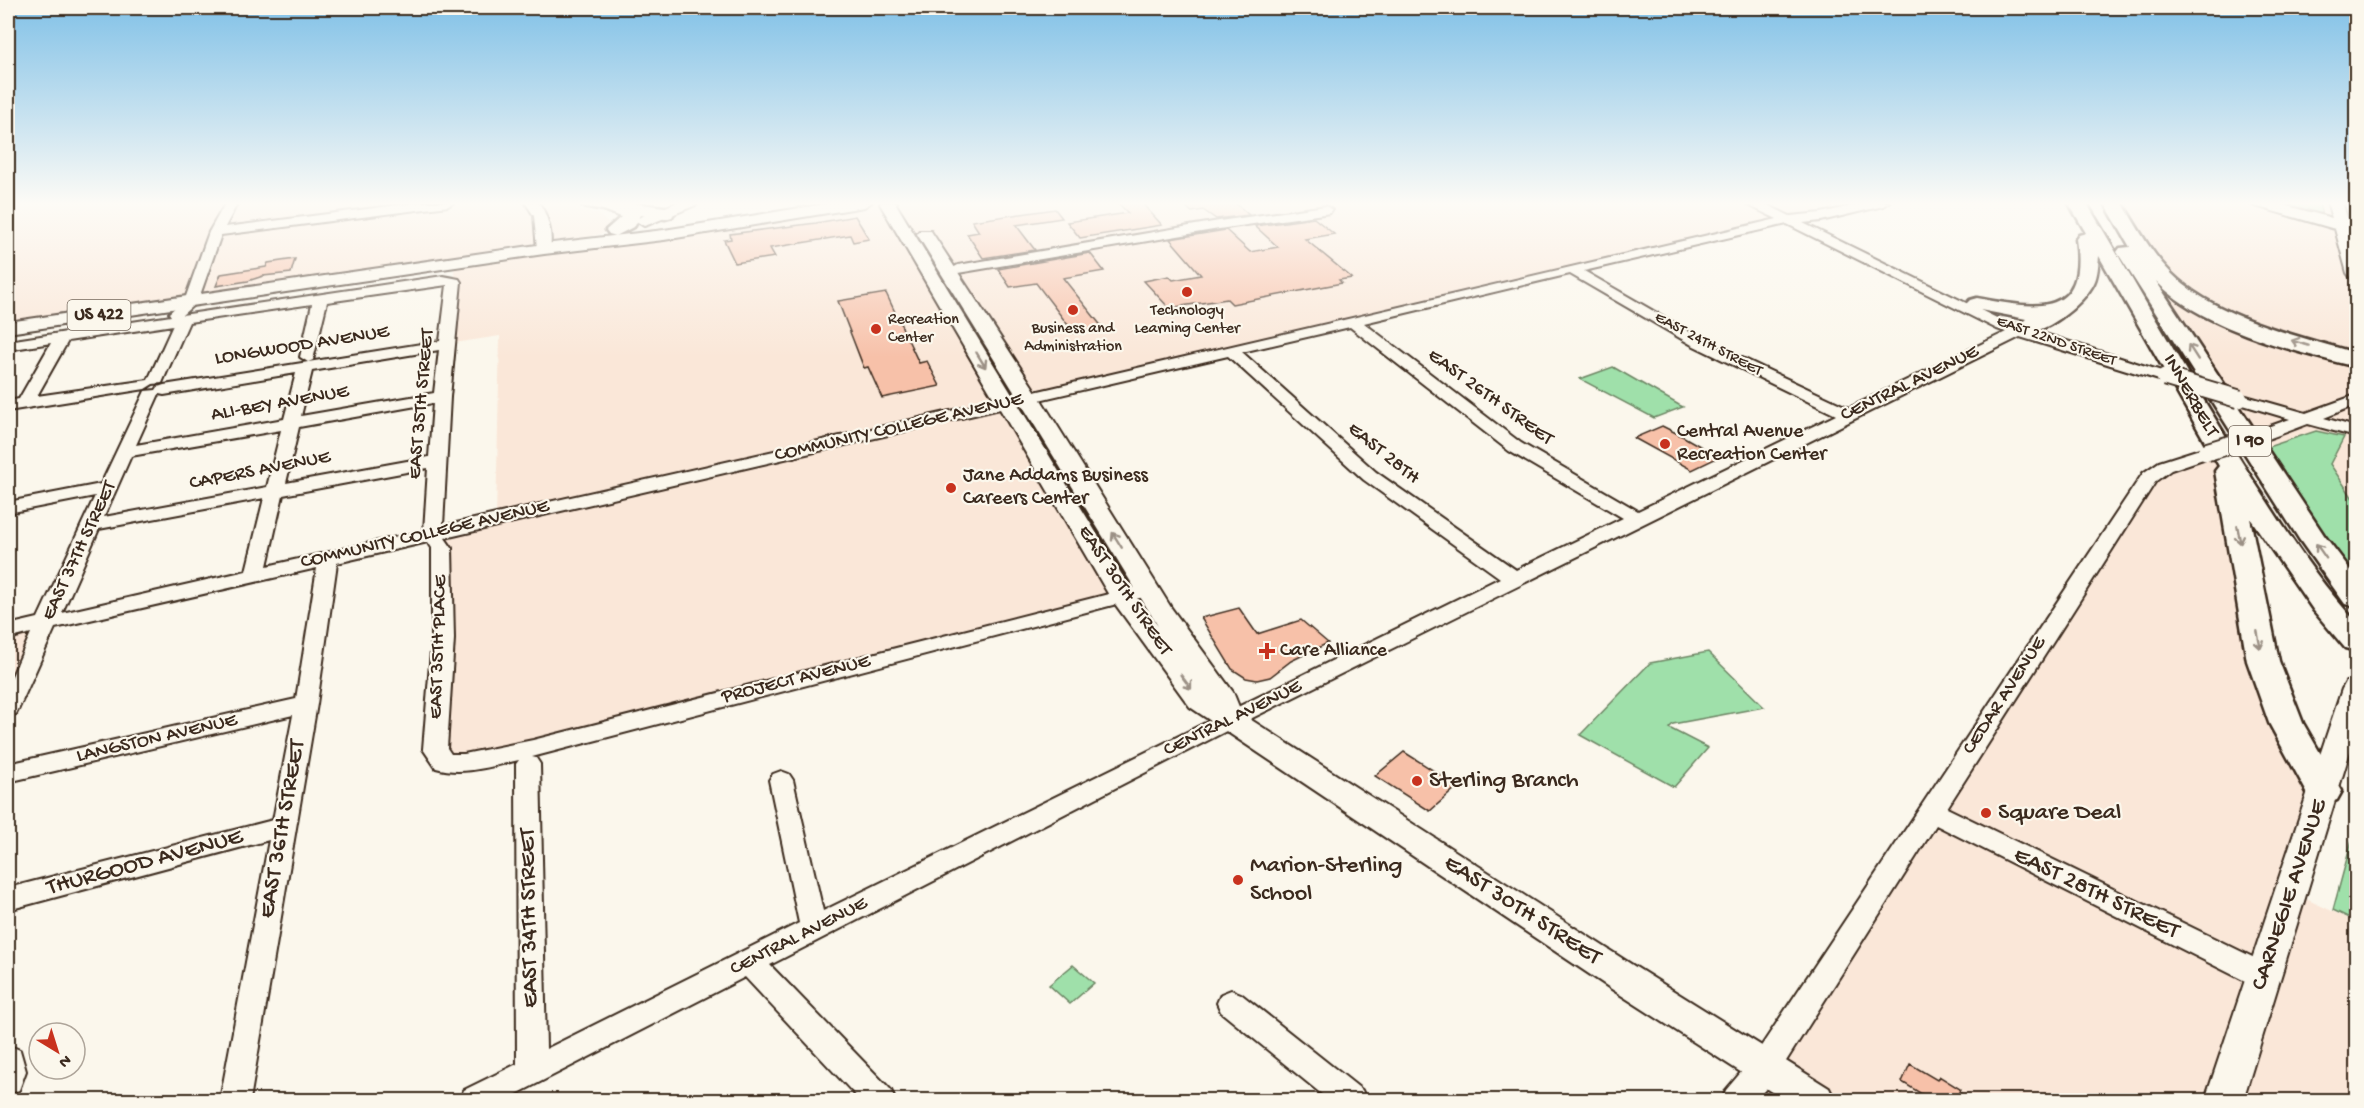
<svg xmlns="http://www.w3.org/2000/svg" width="2364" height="1108" font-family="'Gochi Hand',sans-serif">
<rect width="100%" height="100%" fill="#fbf7ec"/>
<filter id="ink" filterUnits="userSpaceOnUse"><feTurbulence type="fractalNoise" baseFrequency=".0167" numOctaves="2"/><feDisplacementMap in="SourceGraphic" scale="12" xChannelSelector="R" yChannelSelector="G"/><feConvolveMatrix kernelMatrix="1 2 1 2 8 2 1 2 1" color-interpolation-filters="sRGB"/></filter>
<g filter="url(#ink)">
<!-- built -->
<path fill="#fae7d8" d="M8,202H415V206L448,202H531L538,208L560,206L598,214L616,230L548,247L864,202H1842L1798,217L1008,403L1123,597L743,693L444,762L433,534L496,519L500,336L448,344L455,262L8,328Z
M2106,202H2356V597L2110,210Z
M2220,447L2249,583L2324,791L2291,892L2356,922V1100H1737L1765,1067L2149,477Z
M46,623L12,696L8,697V632Z"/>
<!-- green -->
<path fill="#9fe0aa" stroke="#6d8564" stroke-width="1.5" d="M2266,202H2319L2322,216L2306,213Z
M1613,367L1679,405L1683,407L1654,418L1580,379Z
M2316,431L2344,437L2330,464L2356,503V597L2332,567L2256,451Z
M1708,652L1764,707L1673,724L1669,728L1708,748L1674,787L1580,735L1650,663Z
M2356,825V921L2333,910Z
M1073,965L1094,983L1070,1004L1049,985Z"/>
<!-- building -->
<path fill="#f7c1a9" stroke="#3b2a1e" stroke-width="1.5" d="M1117,202H1141L1162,225L1080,238L1067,222L1128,213Z
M1180,202H1234L1249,215L1216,219L1203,210L1192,212Z
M1055,209L1062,218L1016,225L1035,250L983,258L967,234L979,232L972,221Z
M855,216L869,239L853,242L850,235L770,248L775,257L735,263L724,240L731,239L730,234L816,223Z
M1314,218L1334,234L1305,239L1352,278L1339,280L1342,283L1232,304L1227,299L1169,308L1144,281L1169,276L1173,280L1201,275L1170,239L1226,230L1250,252L1278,247L1255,226Z
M1090,253L1104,271L1063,278L1103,328L1074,333L1036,283L1010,287L998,269Z
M295,259L291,273L263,276L248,281L216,286L221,274L266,267L268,263Z
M886,293L919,363L927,361L940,386L882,398L868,367L864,368L838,301Z
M1662,426L1684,437L1719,457L1692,470L1634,438Z
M1239,608L1257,634L1301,620L1328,643L1291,661L1270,677L1257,680L1246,678L1232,669L1201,618Z
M1404,752L1458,786L1430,811L1375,776Z
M1910,1064L1937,1080L1939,1076L1960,1089L1959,1092L1972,1101H1933L1902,1082Z"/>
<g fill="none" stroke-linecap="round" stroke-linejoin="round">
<!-- minor casing -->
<g stroke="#3b2a1e" stroke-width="4">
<path id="minor" d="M226,202H238L225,227L422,202H454L448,206L221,235L198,301L182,315L443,276L459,279L461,282L450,397L443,526L1030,393L1777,219L1748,205L1746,202H1761L1790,216L1821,213L1869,202H1889L1883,206L1821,221L1803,223L2007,323C2018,326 2022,323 2031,325L2033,328L2032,330L2171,374L2173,377L2165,382L2159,380L2020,337L1238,725L770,965L891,1090L895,1100H860L745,977L505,1100H460L464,1090L517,1064L516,764L519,760C492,766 463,776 436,768L423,749L432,639V548L428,542L337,563L317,704L250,1100H220L269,840L8,910V888L273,820L293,715L8,782V764L296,699L317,568L55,628L19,708L16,714L8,716V685L31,633L8,639V625L38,618L95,496L8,513V502L101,484L145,391L156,390L158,387L164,385L440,341L447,285L327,302L313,360L308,362L300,357L312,304L189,322L162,383L153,384L145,389L8,411V401L19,399L51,343L8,350V341L171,316L169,313L185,299L209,232ZM1787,224L1997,329L2006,332L1849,408L1702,339L1584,271ZM1570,274L1692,345L1836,415L1638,511L1521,443L1364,323ZM173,325L148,380L37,396L68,341ZM1350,327L1509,451L1623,518L1516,570L1376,472L1242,352ZM439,350L434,393L301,416L312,371ZM1228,356L1364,480L1500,578L823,911L793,780L789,774L781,771L773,774L769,780L799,923L546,1049L540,764L536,758L532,757L1155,594L1158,590L1155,586L1148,584L533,740L464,754H451L447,748L454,639L452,548L445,538ZM296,373L284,419L136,445L159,394L164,395ZM433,403L429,457L286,483L299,427ZM281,430L267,487L104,517L131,456ZM428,468L424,531L267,566L283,495ZM264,498L246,571L62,613L99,529Z
M525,202H538C548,214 554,237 549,252H539L537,249L534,216Z
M1326,206L1332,210L1330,213L1219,229L958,273L951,269L958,265L1219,221Z
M2239,394L2306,413L2356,395V405L2324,418L2356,427V437L2308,424L2268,439H2256L2253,435L2256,431L2290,419L2233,402L2231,399L2233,396Z
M2206,447L2212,448L2215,452L2212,456L2171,470L2156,481L1947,808L2273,967L2277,976L2273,985L2263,988L2253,985L1936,825L1776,1077L1756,1100H1722L1726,1090L1754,1057L2143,473L2159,462Z
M1231,990L1241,994L1362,1090L1366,1100H1329L1221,1012L1217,1003L1221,994Z
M8,1045L20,1050L26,1071L19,1090L8,1094Z"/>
</g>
<!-- major casing -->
<g stroke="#3b2a1e" stroke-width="4">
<path id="major" d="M678,202H699L696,205L650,224L644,226L636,221L638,218Z
M837,202H872L864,207L664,240L544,254L8,333V322L544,244L664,230Z
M882,202H897L896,204L1133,593L1158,626L917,234L919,231H931L1040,398L1172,609L1233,692L1242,714L1634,966L1829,1088L1835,1100H1784L1610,988L1190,707L1110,597L880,204Z
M2249,202H2273L2332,218L2327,202H2342L2349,223L2356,225V235L2352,234L2356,247V278L2350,277L2347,273L2335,229L2252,205Z
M2356,680V732L2243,1100H2205L2342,689L2346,682Z"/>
</g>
<!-- highway casing -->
<g stroke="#3b2a1e" stroke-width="5">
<path id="highway" d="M580,202H625L665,207L672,209L674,213L672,217L665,219L640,215L635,226L616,236L609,234L606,230L621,217L604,210L583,206Z
M2068,202H2086C2141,293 2193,385 2250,475C2283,526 2315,578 2356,622V651L2345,648L2314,611L2250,518L2279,661L2303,723L2342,791L2337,800L2324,804L2311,800L2269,723L2247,661L2215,471L2219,466L2099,256C2098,265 2098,275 2094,283C2084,304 2042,338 2018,333L2015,328L2026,319L1970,308L1966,304L1970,300L1977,298C2032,308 2088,321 2076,239L2079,235L2086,233Z
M2104,202H2122C2137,227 2151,253 2172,274C2216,318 2298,336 2356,353V367C2293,351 2202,329 2156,281L2324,535L2356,577V606L2345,604L2299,539L2117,252L2120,248L2130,247Z"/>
</g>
<!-- minor -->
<use href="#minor" fill="#fbf7ec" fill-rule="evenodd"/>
<!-- major -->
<use href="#major" fill="#fbf7ec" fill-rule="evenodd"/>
<!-- highway -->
<use href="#highway" fill="#fbf7ec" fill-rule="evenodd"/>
<!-- minor-bridge casing -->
<g stroke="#3b2a1e" stroke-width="21" stroke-linecap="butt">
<path id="minor-bridge" d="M2165,377L2239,399
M2206,452L2262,435"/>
</g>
<!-- minor-bridge -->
<use href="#minor-bridge" stroke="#fbf7ec" stroke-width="17"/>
</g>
<!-- one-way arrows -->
<defs><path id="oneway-shaft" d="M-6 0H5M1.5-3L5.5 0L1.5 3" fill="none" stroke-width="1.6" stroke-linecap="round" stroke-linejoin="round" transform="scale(1.5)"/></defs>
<g stroke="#9b9085">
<use href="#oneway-shaft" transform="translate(2300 343) rotate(-163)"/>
<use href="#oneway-shaft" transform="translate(2193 352) rotate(-123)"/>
<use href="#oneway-shaft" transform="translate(981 360) rotate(59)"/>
<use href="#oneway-shaft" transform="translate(2239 535) rotate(79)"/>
<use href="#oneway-shaft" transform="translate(1117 540) rotate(-122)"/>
<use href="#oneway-shaft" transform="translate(2321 551) rotate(-125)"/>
<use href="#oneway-shaft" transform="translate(2259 640) rotate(79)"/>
<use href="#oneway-shaft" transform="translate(1186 682) rotate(53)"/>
</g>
</g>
<!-- sky -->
<linearGradient id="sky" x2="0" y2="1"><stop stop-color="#81c1e7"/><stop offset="0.57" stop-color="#fdfbf6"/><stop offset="1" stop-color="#fdfbf6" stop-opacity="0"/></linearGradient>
<rect width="2364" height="357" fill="url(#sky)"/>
<!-- markers -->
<g fill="#c8321e" stroke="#fbf7ec" stroke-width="2">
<circle cx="1187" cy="292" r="6"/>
<circle cx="1073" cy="310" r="6"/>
<circle cx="876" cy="329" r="6"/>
<circle cx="1665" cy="444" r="6"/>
<circle cx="951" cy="488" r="6"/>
<path d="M1264 642h6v6h6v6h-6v6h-6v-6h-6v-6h6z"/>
<circle cx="1417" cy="781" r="6"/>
<circle cx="1986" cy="813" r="6"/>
<circle cx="1238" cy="880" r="6"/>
</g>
<g text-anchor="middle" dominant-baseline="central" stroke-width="4.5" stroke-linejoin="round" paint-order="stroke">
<!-- far-poi labels -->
<g font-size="16" fill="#3b2a1e" stroke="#fbf7ec">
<text x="1187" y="311">Technology<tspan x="1187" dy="18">Learning Center</tspan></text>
<text x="888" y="320" text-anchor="start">Recreation<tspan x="888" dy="18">Center</tspan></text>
<text x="1073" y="329">Business and<tspan x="1073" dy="18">Administration</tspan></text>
</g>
<!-- far-street labels -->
<g font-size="16" fill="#3b2a1e" stroke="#fbf7ec">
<text transform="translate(2056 342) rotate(19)">EAST 22ND STREET</text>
<text transform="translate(1708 345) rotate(28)">EAST 24TH STREET</text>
</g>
<!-- shield labels -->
<g fill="#fbf7ec" stroke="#75685c" stroke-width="1.5">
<rect x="67.5" y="300" width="63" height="30" rx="4.5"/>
<rect x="2229" y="426" width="42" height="30" rx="4.5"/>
</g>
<g font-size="18" font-weight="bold" fill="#3b2a1e">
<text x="99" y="315">US 422</text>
<text x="2250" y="441">I 90</text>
</g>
<!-- street labels -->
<g font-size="20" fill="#3b2a1e" stroke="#fbf7ec">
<text transform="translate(302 346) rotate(-9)">LONGWOOD AVENUE</text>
<text transform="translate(1910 384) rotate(-26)">CENTRAL AVENUE</text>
<text transform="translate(2190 396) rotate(60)">INNERBELT</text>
<text transform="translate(1490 398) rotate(36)">EAST 26TH STREET</text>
<text transform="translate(280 404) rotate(-10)">ALI-BEY AVENUE</text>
<text transform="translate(422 404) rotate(-85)">EAST 35TH STREET</text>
<text transform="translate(899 428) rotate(-13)">COMMUNITY COLLEGE AVENUE</text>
<text transform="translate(1383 454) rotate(39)">EAST 28TH</text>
<text transform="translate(260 471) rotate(-11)">CAPERS AVENUE</text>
<text transform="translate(425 535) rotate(-13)">COMMUNITY COLLEGE AVENUE</text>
<text transform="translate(80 551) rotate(-65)">EAST 37TH STREET</text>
<text transform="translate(1124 591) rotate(56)">EAST 30TH STREET</text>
<text transform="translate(439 647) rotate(-88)">EAST 35TH PLACE</text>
<text transform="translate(796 680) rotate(-14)">PROJECT AVENUE</text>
<text transform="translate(2005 696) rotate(-57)">CEDAR AVENUE</text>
<text transform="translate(1233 719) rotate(-26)">CENTRAL AVENUE</text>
<text transform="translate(157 739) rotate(-13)">LANGSTON AVENUE</text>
<text transform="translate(799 937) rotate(-27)">CENTRAL AVENUE</text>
</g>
<!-- poi labels -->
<g font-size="20" fill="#3b2a1e" stroke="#fbf7ec" text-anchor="start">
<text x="1677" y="432">Central Avenue<tspan x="1677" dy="23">Recreation Center</tspan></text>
<text x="963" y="476">Jane Addams Business<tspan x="963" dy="23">Careers Center</tspan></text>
<text x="1280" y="651">Care Alliance</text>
</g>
<!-- near-poi labels -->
<g font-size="24" fill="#3b2a1e" stroke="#fbf7ec" text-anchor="start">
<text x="1429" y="781">Sterling Branch</text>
<text x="1998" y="813">Square Deal</text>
<text x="1250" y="866">Marion-Sterling<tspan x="1250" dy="28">School</tspan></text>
</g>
<!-- near-street labels -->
<g font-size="24" fill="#3b2a1e" stroke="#fbf7ec">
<text transform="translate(283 829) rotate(-80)">EAST 36TH STREET</text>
<text transform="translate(145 863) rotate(-15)">THURGOOD AVENUE</text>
<text transform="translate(2096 894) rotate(26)">EAST 28TH STREET</text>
<text transform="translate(2290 895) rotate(-72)">CARNEGIE AVENUE</text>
<text transform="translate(1522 911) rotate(33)">EAST 30TH STREET</text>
<text transform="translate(530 918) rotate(-91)">EAST 34TH STREET</text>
</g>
</g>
<!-- margin -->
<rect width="2364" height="1108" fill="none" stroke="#fbf7ec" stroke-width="30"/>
<rect x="15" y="15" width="2334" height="1078" fill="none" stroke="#3b2a1e" stroke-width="2" filter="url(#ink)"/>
<!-- north arrow -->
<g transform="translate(57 1051) rotate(142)"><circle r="28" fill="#fbf7ec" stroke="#aea59a" stroke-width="1.5"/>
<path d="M0-4.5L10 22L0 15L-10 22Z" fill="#c8321e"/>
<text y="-9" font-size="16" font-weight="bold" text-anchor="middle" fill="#3b2a1e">N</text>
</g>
</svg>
